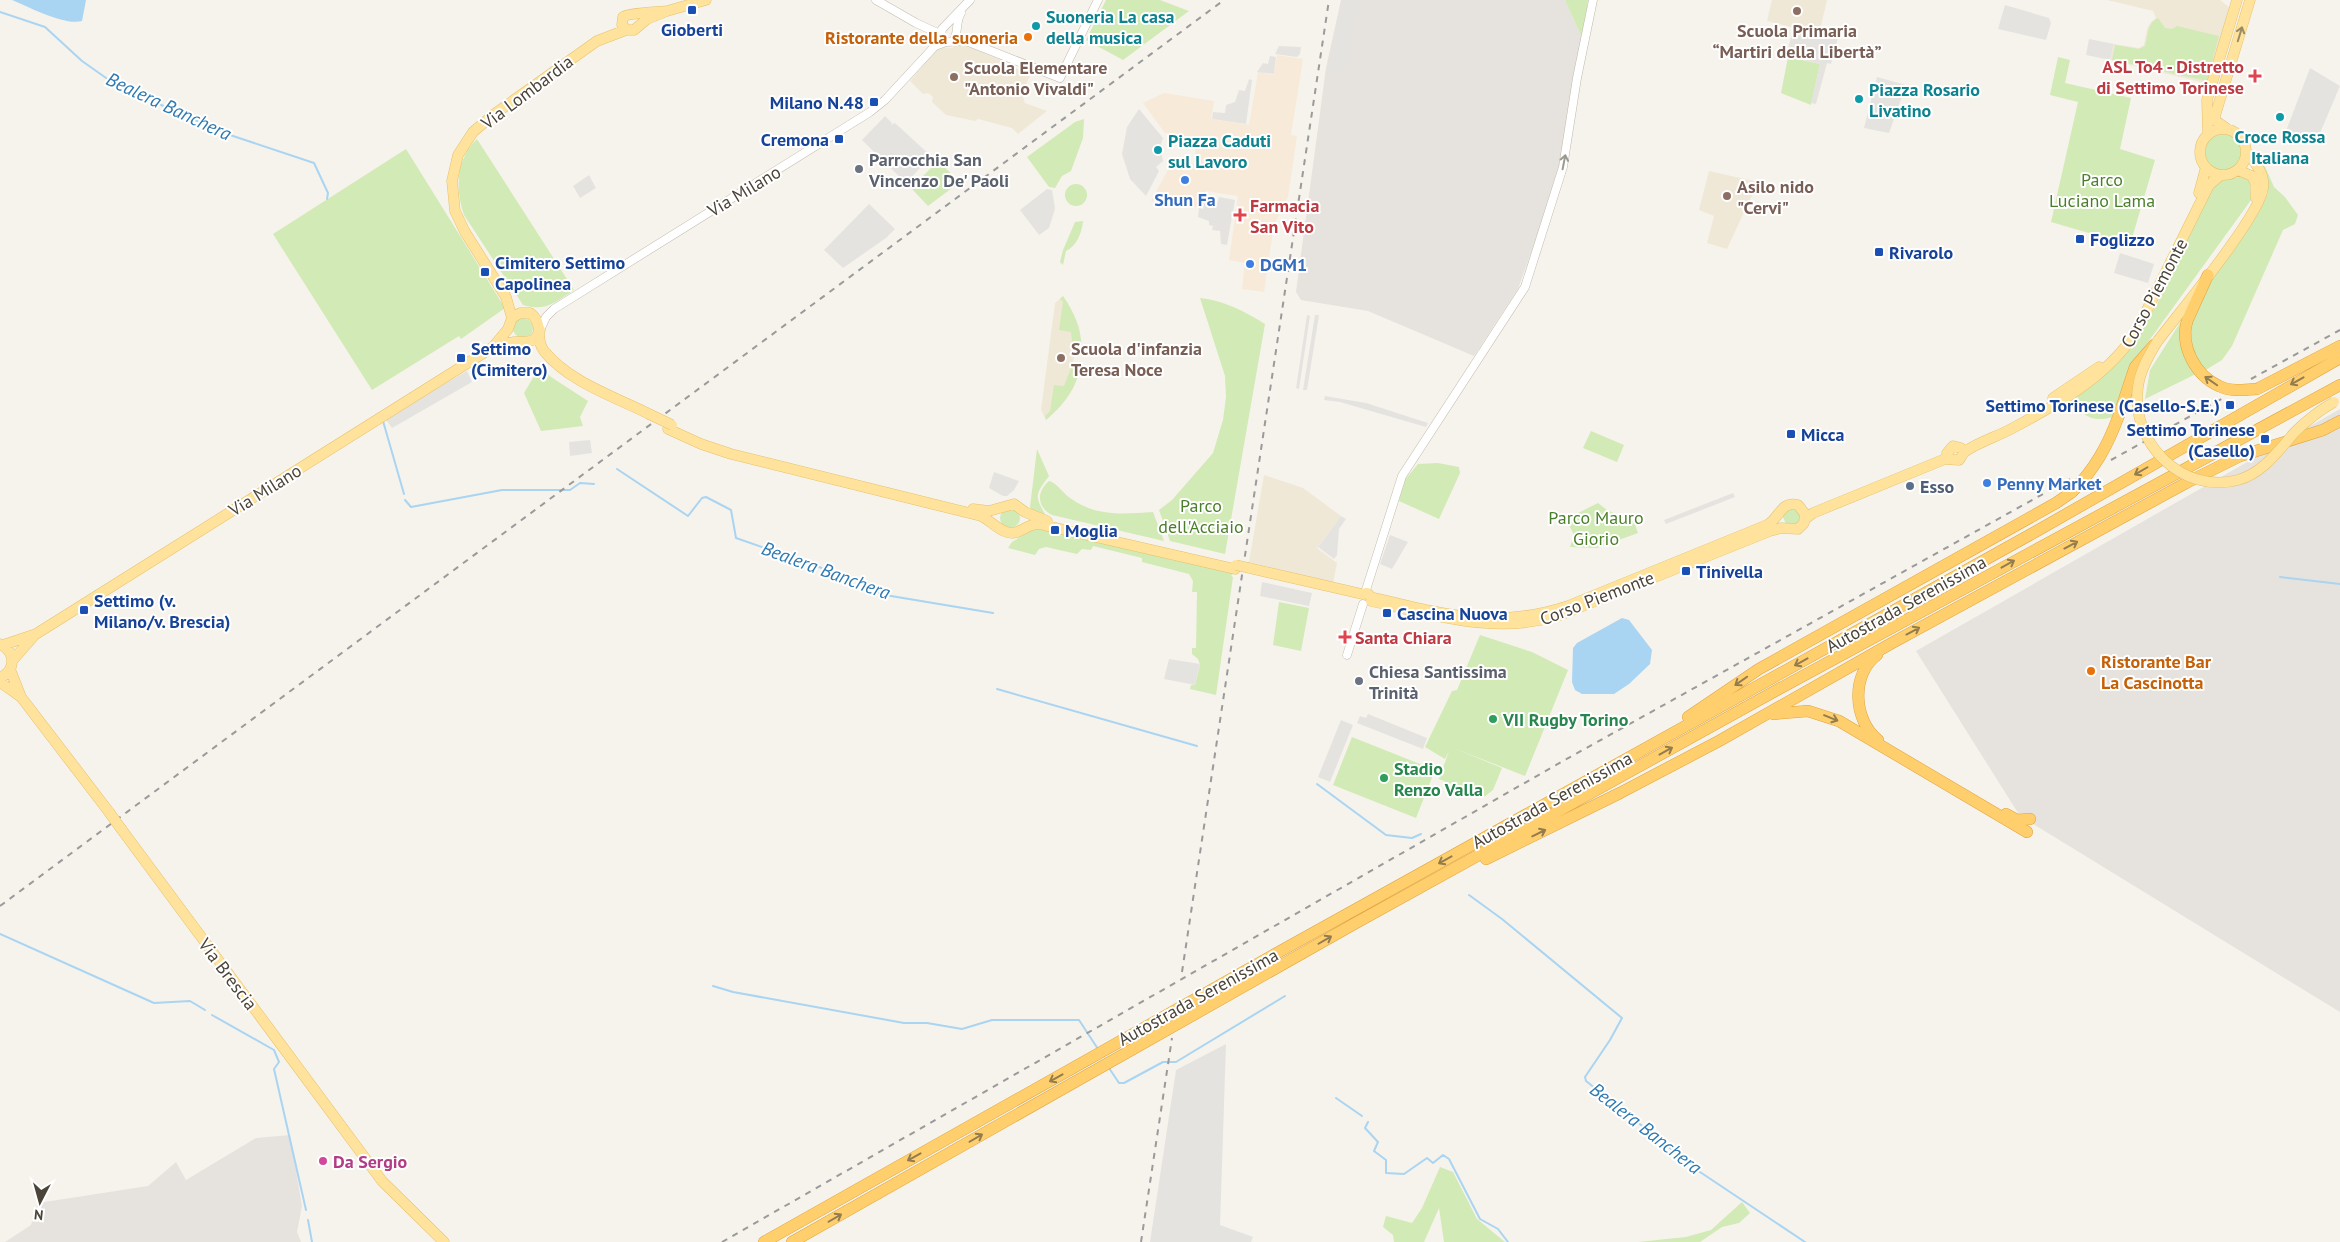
<svg xmlns="http://www.w3.org/2000/svg" width="2340" height="1242" font-family="'PT Sans',sans-serif">
<rect width="100%" height="100%" fill="#f6f3ec"/>
<!-- commercial -->
<path fill="#f7ead8" d="M1277,55L1303,59L1291,135L1297,136L1288,197L1274,225L1264,292L1242,289L1245,263L1229,260L1238,196L1206,191L1203,208L1151,201L1170,166L1193,169L1197,138L1165,133L1143,103L1164,93L1214,101L1211,119L1249,125L1258,72L1274,75Z"/>
<!-- industrial -->
<path fill="#e6e2dd" d="M1341,0H1565L1583,40L1560,171L1518,289L1474,356L1368,311L1301,300L1296,292L1326,68Z
M2340,409V1012L2020,816L1916,651Z
M290,1135L302,1206L297,1232L301,1242H5L31,1225L38,1203L148,1186L176,1162L186,1180L256,1138Z"/>
<!-- education -->
<path fill="#efe8d6" d="M1772,0H1827L1819,34L1767,21Z
M2107,0H2220L2229,7L2209,84L2110,60L2114,44L2139,48L2144,45L2147,29L2151,22L2156,18L2153,11Z
M959,43L1001,60L996,73L1008,77L1013,67L1031,74L1022,93L1025,103L1047,111L1018,134L1012,128L978,119L975,121L946,115L932,102L933,97L928,93L923,94L910,81L939,47L952,48Z
M1709,171L1758,182L1727,249L1707,243L1714,216L1699,210Z
M1063,296L1079,326L1082,350L1077,357L1074,356L1073,363L1079,373L1073,389L1060,407L1046,420L1041,410L1055,303Z
M1264,475L1303,488L1341,516L1317,548L1337,563L1333,583L1249,562Z"/>
<!-- green -->
<path fill="#d2eab5" d="M1106,0H1160L1189,11L1123,60L1086,40Z
M1565,0H1588L1583,40Z
M2158,18L2165,28L2172,29L2177,26L2219,36L2207,81L2112,60L2115,45L2139,49L2145,46C2149,33 2146,25 2158,18Z
M1788,57L1820,64L1811,105L1781,93Z
M2058,57L2070,60L2065,83L2131,98L2120,149L2155,160L2130,245L2051,222L2078,102L2050,95Z
M1084,119L1083,138L1071,171L1062,176L1055,188L1049,187L1027,157L1075,122Z
M2204 152a19 19 0 1 1 38 0a19 19 0 1 1-38 0Z
M477,139L574,290C556,302 545,312 523,305L464,215C455,189 456,159 477,139Z
M406,149L505,308L461,339L459,336L372,390L273,234Z
M2254,152L2259,153L2274,187L2285,197L2298,215L2295,224L2283,230L2232,346L2222,360L2204,371C2198,360 2191,349 2190,336C2188,294 2244,228 2268,193Z
M938,161L960,182L928,206L911,188Z
M2239,177H2244L2250,182L2251,200L2135,360L2125,379L2112,417C2096,423 2075,416 2078,396L2131,348L2158,302L2211,186L2217,181Z
M1065 195a11 11 0 1 1 22 0a11 11 0 1 1-22 0Z
M1083,221C1082,232 1077,246 1066,251L1063,265L1060,262L1063,250L1075,222Z
M1063,296C1075,313 1081,329 1082,350L1077,357L1074,356L1071,332L1059,330L1063,302L1060,299Z
M1200,298C1223,300 1246,312 1265,324L1225,554L1170,541L1159,510L1172,500L1213,453L1223,420L1226,397L1225,376Z
M2183,318L2196,374L2145,399L2150,370Z
M513 328a10 10 0 1 1 20 0a10 10 0 1 1-20 0Z
M1073,363L1075,364L1079,373C1073,393 1062,406 1046,420L1045,416L1050,411L1054,385L1064,386Z
M540,366L551,377L588,401L580,417L583,426L541,431L524,393Z
M1591,431L1624,445L1617,462L1583,448Z
M1037,449L1049,476C1034,496 1035,496 1046,516L1032,510L1030,507Z
M1438,463L1459,467L1460,473L1439,519L1399,501L1404,481L1418,464Z
M1049,481C1057,483 1063,493 1070,498C1096,517 1123,514 1153,512L1164,541L1052,515C1037,507 1036,492 1049,481Z
M1598,503L1607,510L1634,522L1638,533L1597,548L1570,547L1574,535L1566,519Z
M1791,507L1802,513L1798,525L1786,524L1782,515Z
M1000 518a10 10 0 1 1 20 0a10 10 0 1 1-20 0Z
M1037,527L1235,572L1231,576L1233,577L1216,695L1190,689L1191,685H1195L1200,665L1198,659L1192,654V648H1196L1197,592H1192L1193,581L1189,574L1142,562V558L1093,546L1091,550L1082,549L1077,554L1046,547L1039,549L1035,555L1008,548L1012,542Z
M1279,602L1309,608L1301,651L1273,645Z
M1480,635L1532,652L1568,670L1525,776L1451,747L1502,768L1493,790L1484,797L1439,779L1449,751L1445,759L1425,747L1452,691L1457,690Z
M1352,737L1435,770L1416,818L1333,785Z
M1440,1167L1453,1172L1477,1219L1505,1242H1444L1439,1208L1424,1242H1394L1393,1235L1383,1227L1386,1216L1412,1223L1422,1208Z
M1742,1202L1750,1213L1739,1223L1722,1227L1700,1242H1638L1686,1237L1711,1230Z"/>
<!-- parking -->
<path fill="#e5e3e0" d="M1343,0L1382,1L1358,14L1343,72L1328,68Z
M2005,5L2049,18L2051,23L2046,40L1998,29Z
M1828,27L1840,30L1831,64L1827,63L1816,104L1811,103L1820,64L1786,56L1793,30L1825,38Z
M2089,39L2114,44L2110,60L2086,55Z
M1279,46L1301,47L1300,54L1297,57L1275,54Z
M1270,56L1276,57L1274,74L1257,72L1263,63L1268,64Z
M2310,68L2340,86L2317,140L2286,131Z
M1877,77L1906,85L1889,133L1864,128Z
M1249,79L1252,80L1246,124L1212,119L1213,112L1225,113L1226,105L1235,102L1239,90L1245,91Z
M1139,109L1163,138L1160,147L1163,161L1156,167L1159,171L1146,196L1130,179L1122,154L1127,127Z
M885,116L892,123L891,125L895,123L931,156L909,180L911,182L908,185L862,140Z
M589,175L596,188L580,198L573,186Z
M1047,189L1052,190L1055,209L1049,228L1039,235L1020,210Z
M1219,197L1235,200L1227,245L1221,244L1220,231L1212,230L1213,226L1209,225V221L1198,217L1199,208L1203,209L1204,203L1217,205Z
M869,204L895,229L886,238L843,268L824,250Z
M2120,253L2154,264L2148,283L2114,273Z
M1307,315L1310,316L1299,389L1296,388Z
M1315,315H1319L1307,390H1303Z
M467,371L472,382L392,428L385,418Z
M1325,396L1366,403L1428,423L1426,427L1340,402L1324,400Z
M590,440L592,453L570,456L569,442Z
M994,472L1019,481L1014,490L1007,496H1003L989,488Z
M1733,493L1735,497L1666,524L1664,520Z
M1341,516L1346,519L1339,529L1337,555L1334,559L1318,547Z
M1390,535L1408,542L1392,569L1380,564Z
M1262,582L1312,593L1309,606L1260,596Z
M1169,659L1200,664L1195,685L1164,679Z
M1368,714L1427,738L1423,749L1357,723L1360,716L1366,718Z
M1341,720L1353,725L1330,782L1318,777Z
M1226,1044L1220,1225L1253,1237L1251,1242H1150L1176,1070Z"/>
<!-- water -->
<path fill="#a9d4f2" d="M12,0H86L82,21C65,26 29,7 12,0Z
M1622,618L1629,620L1652,650L1650,664L1629,684L1614,694H1582L1575,690L1572,682L1573,648L1577,643Z"/>
<g fill="none" stroke-linecap="round" stroke-linejoin="round">
<!-- stream -->
<path stroke="#a9d4f2" stroke-width="2" d="M0,12L45,27L82,61L116,85L227,134L314,163L328,193L327,199
M383,421L404,494
M617,469L688,516L702,498L706,497L731,510L736,538L876,587L879,594L993,613
M405,500L411,507L502,490H570L580,483L594,484
M2280,577L2340,584
M997,689L1197,746
M1317,784L1386,835L1412,838L1421,834
M1469,895L1502,919L1622,1018L1610,1040L1585,1077L1586,1081L1700,1172L1805,1242
M0,934L154,1003L190,1001L205,1010
M713,986L733,992L904,1023H927L962,1029L992,1020H1079L1098,1049
M212,1015L274,1050L279,1062L274,1069L306,1210
M1109,1068L1119,1083H1124L1163,1062H1176L1285,996
M1336,1098L1362,1116
M1368,1122L1365,1128L1378,1142L1374,1151L1386,1160V1173L1404,1174L1427,1158L1433,1163L1443,1155L1449,1159L1480,1219L1498,1229L1508,1242
M308,1220L312,1242"/>
<!-- minor casing -->
<g stroke="#c2bbae" stroke-width="9">
<path id="minor" d="M876,0L916,23L940,34
M941,37L942,29L970,0
M953,41C959,34 955,22 961,13
M540,330L546,317L554,309L870,112L885,100L935,46L946,42L966,41L1060,78L1098,0
M1365,593L1402,476L1525,287L1563,167L1577,78L1593,0
M1347,655L1363,604"/>
</g>
<!-- major casing -->
<g stroke="#e6c16a" stroke-width="11">
<path id="major" d="M667,11C658,12 628,13 623,17L622,25L627,30H634L647,19L667,11L706,0
M2226,128L2216,121L2215,116L2250,0
M2200 152a23 23 0 1 1 46 0a23 23 0 1 1-46 0Z
M2208,134L2207,100L2237,0
M2238,170L2252,176L2256,184V198
M2199,193L2206,167
M512,318L506,297L465,232L455,211L452,181L458,155L473,132L493,115L597,41L626,30
M2157,342C2178,314 2260,216 2263,188C2265,173 2255,163 2246,151
M493,347L508,329L512,318L520,313H530C545,324 534,338 544,351C569,382 615,397 649,414
M2053,398L2099,367
M668,429L701,444L731,454L981,516C992,521 1004,537 1017,532C1025,529 1029,524 1039,524L1235,569
M1947,453L1953,446L1961,448
M973,509L989,511L1014,504L1025,512L1047,521
M1805,519L1813,513L1945,459L1959,460C1962,457 1962,453 1966,451C1979,442 1996,437 2011,429C2058,404 2104,379 2135,334L2209,185L2221,175
M1249,568L1362,594L1367,593L1371,597C1442,614 1496,630 1568,606L1767,525C1780,518 1781,500 1798,505L1805,514L1804,523L1798,529L1781,528L1770,531L1558,616C1492,635 1435,615 1371,601
M0,644C16,652 16,670 0,678
M3,645L36,634L493,347C500,345 507,343 514,342C526,341 534,345 540,330
M12,661L33,637
M10,669L21,697L109,812
M0,682L21,697
M122,830L382,1181L444,1242"/>
</g>
<!-- highway casing -->
<g stroke="#e0a43c" stroke-width="12">
<path id="highway" d="M2187,321L2208,275
M2257,389L2340,346
M2119,415L2135,367L2154,345
M1877,655C1851,674 1853,720 1878,740
M1773,714L1808,711L1839,721L2027,832
M1688,717L1759,669L2056,503L2072,492
M2006,814L2017,820L2030,819
M1486,859L1620,793L1719,741L1892,643L2186,483L2240,456L2323,430L2340,421
M764,1242L1277,953L2035,532L2340,358
M792,1242L1354,924L1777,690L2340,385"/>
</g>
<!-- minor -->
<use href="#minor" stroke="#fff" stroke-width="8"/>
<!-- major -->
<use href="#major" stroke="#ffe39c" stroke-width="10"/>
<!-- highway -->
<use href="#highway" stroke="#ffcf6e" stroke-width="11"/>
<!-- rail -->
<path stroke="#9a9a9a" stroke-width="2" stroke-dasharray="6 6" stroke-linecap="butt" d="M2251,379L2340,330
M2111,460L2225,397
M0,906L1224,0
M1182,972L1329,0
M722,1242L1563,761L2070,479
M1141,1242L1172,1038"/>
<!-- major-bridge casing -->
<g stroke="#e6c16a" stroke-width="11" stroke-linecap="butt">
<path id="major-bridge" d="M2157,342C2148,357 2140,371 2138,387C2130,442 2182,495 2238,480C2263,473 2278,451 2295,432C2307,420 2320,410 2334,402
M649,414L672,425
M1236,565L1249,568
M109,812L122,830"/>
</g>
<!-- highway-bridge casing -->
<g stroke="#e0a43c" stroke-width="12" stroke-linecap="butt">
<path id="highway-bridge" d="M2187,321C2180,346 2195,375 2219,386C2231,392 2245,390 2257,389
M2072,492C2095,469 2108,445 2119,415"/>
</g>
<!-- major-bridge -->
<use href="#major-bridge" stroke="#ffe39c" stroke-width="10"/>
<!-- highway-bridge -->
<use href="#highway-bridge" stroke="#ffcf6e" stroke-width="11"/>
</g>
<!-- one-way arrows -->
<defs><path id="oneway-shaft" d="M-6 0H5M1.5-3L5.5 0L1.5 3" fill="none" stroke-width="1.6" stroke-linecap="round" stroke-linejoin="round" transform="scale(1.25)"/></defs>
<use stroke="#9c8c66" href="#oneway-shaft" transform="translate(2240 34) rotate(-73)"/>
<use stroke="#9c9892" href="#oneway-shaft" transform="translate(1564 162) rotate(-79)"/>
<g stroke="#937c4e">
<use href="#oneway-shaft" transform="translate(2211 381) rotate(-145)"/>
<use href="#oneway-shaft" transform="translate(2297 381) rotate(151)"/>
<use href="#oneway-shaft" transform="translate(2141 471) rotate(150)"/>
<use href="#oneway-shaft" transform="translate(2071 545) rotate(-28)"/>
<use href="#oneway-shaft" transform="translate(2008 564) rotate(-29)"/>
<use href="#oneway-shaft" transform="translate(1913 631) rotate(-28)"/>
<use href="#oneway-shaft" transform="translate(1801 662) rotate(151)"/>
<use href="#oneway-shaft" transform="translate(1741 681) rotate(145)"/>
<use href="#oneway-shaft" transform="translate(1831 718) rotate(22)"/>
<use href="#oneway-shaft" transform="translate(1666 751) rotate(-29)"/>
<use href="#oneway-shaft" transform="translate(1539 833) rotate(-26)"/>
<use href="#oneway-shaft" transform="translate(1445 860) rotate(151)"/>
<use href="#oneway-shaft" transform="translate(1325 940) rotate(-30)"/>
<use href="#oneway-shaft" transform="translate(1056 1078) rotate(151)"/>
<use href="#oneway-shaft" transform="translate(976 1138) rotate(-30)"/>
<use href="#oneway-shaft" transform="translate(914 1157) rotate(151)"/>
<use href="#oneway-shaft" transform="translate(835 1218) rotate(-30)"/>
</g>
<!-- markers -->
<g fill="#1a4fb4" stroke="#fff" stroke-width="2">
<rect x="687" y="5" width="10" height="10" rx="2.5"/>
<rect x="869" y="97" width="10" height="10" rx="2.5"/>
<rect x="834" y="134" width="10" height="10" rx="2.5"/>
<rect x="2075" y="234" width="10" height="10" rx="2.5"/>
<rect x="1874" y="247" width="10" height="10" rx="2.5"/>
<rect x="480" y="267" width="10" height="10" rx="2.5"/>
<rect x="456" y="353" width="10" height="10" rx="2.5"/>
<rect x="2225" y="400" width="10" height="10" rx="2.5"/>
<rect x="1786" y="429" width="10" height="10" rx="2.5"/>
<rect x="2260" y="434" width="10" height="10" rx="2.5"/>
<rect x="1050" y="525" width="10" height="10" rx="2.5"/>
<rect x="1681" y="566" width="10" height="10" rx="2.5"/>
<rect x="79" y="605" width="10" height="10" rx="2.5"/>
<rect x="1382" y="608" width="10" height="10" rx="2.5"/>
</g>
<g fill="#8d6e63" stroke="#fff" stroke-width="2">
<circle cx="1797" cy="11" r="5"/>
<circle cx="954" cy="77" r="5"/>
<circle cx="1727" cy="196" r="5"/>
<circle cx="1061" cy="358" r="5"/>
</g>
<g fill="#0f9aa8" stroke="#fff" stroke-width="2">
<circle cx="1036" cy="26" r="5"/>
<circle cx="1859" cy="99" r="5"/>
<circle cx="2280" cy="117" r="5"/>
<circle cx="1158" cy="150" r="5"/>
</g>
<g fill="#e8710a" stroke="#fff" stroke-width="2">
<circle cx="1028" cy="37" r="5"/>
<circle cx="2091" cy="671" r="5"/>
</g>
<g fill="#e0444e" stroke="#fff" stroke-width="2">
<path d="M2252.5 68.5h5v5h5v5h-5v5h-5v-5h-5v-5h5z"/>
<path d="M1237.5 207.5h5v5h5v5h-5v5h-5v-5h-5v-5h5z"/>
<path d="M1342.5 629.5h5v5h5v5h-5v5h-5v-5h-5v-5h5z"/>
</g>
<g fill="#6b7280" stroke="#fff" stroke-width="2">
<circle cx="859" cy="169" r="5"/>
<circle cx="1359" cy="681" r="5"/>
</g>
<g fill="#3f7fe0" stroke="#fff" stroke-width="2">
<circle cx="1185" cy="180" r="5"/>
<circle cx="1250" cy="264" r="5"/>
<circle cx="1987" cy="483" r="5"/>
</g>
<circle fill="#5c6f8a" stroke="#fff" stroke-width="2" cx="1910" cy="486" r="5"/>
<g fill="#2e9e5b" stroke="#fff" stroke-width="2">
<circle cx="1493" cy="719" r="5"/>
<circle cx="1384" cy="778" r="5"/>
</g>
<circle fill="#d1479c" stroke="#fff" stroke-width="2" cx="323" cy="1161" r="5"/>
<g text-anchor="middle" dominant-baseline="central" stroke-width="4" stroke-linejoin="round" paint-order="stroke">
<!-- culture labels -->
<g font-size="18" font-weight="bold" fill="#0d838f" stroke="#fff" text-anchor="start">
<text x="1046" y="16">Suoneria La casa<tspan x="1046" dy="21">della musica</tspan></text>
<text x="1869" y="89">Piazza Rosario<tspan x="1869" dy="21">Livatino</tspan></text>
<text x="2280" y="136" text-anchor="middle">Croce Rossa<tspan x="2280" dy="21">Italiana</tspan></text>
<text x="1168" y="140">Piazza Caduti<tspan x="1168" dy="21">sul Lavoro</tspan></text>
</g>
<!-- transit labels -->
<g font-size="18" font-weight="bold" fill="#164399" stroke="#fff" text-anchor="start">
<text x="692" y="29" text-anchor="middle">Gioberti</text>
<text x="864" y="102" text-anchor="end">Milano N.48</text>
<text x="829" y="139" text-anchor="end">Cremona</text>
<text x="2090" y="239">Foglizzo</text>
<text x="1889" y="252">Rivarolo</text>
<text x="495" y="262">Cimitero Settimo<tspan x="495" dy="21">Capolinea</tspan></text>
<text x="471" y="348">Settimo<tspan x="471" dy="21">(Cimitero)</tspan></text>
<text x="2220" y="405" text-anchor="end">Settimo Torinese (Casello-S.E.)</text>
<text x="2255" y="429" text-anchor="end">Settimo Torinese<tspan x="2255" dy="21">(Casello)</tspan></text>
<text x="1801" y="434">Micca</text>
<text x="1065" y="530">Moglia</text>
<text x="1696" y="571">Tinivella</text>
<text x="94" y="600">Settimo (v.<tspan x="94" dy="21">Milano/v. Brescia)</tspan></text>
<text x="1397" y="613">Cascina Nuova</text>
</g>
<!-- education labels -->
<g font-size="18" font-weight="bold" fill="#785e54" stroke="#fff" text-anchor="start">
<text x="1797" y="30" text-anchor="middle">Scuola Primaria<tspan x="1797" dy="21">“Martiri della Libertà”</tspan></text>
<text x="964" y="67">Scuola Elementare<tspan x="964" dy="21">"Antonio Vivaldi"</tspan></text>
<text x="1737" y="186">Asilo nido<tspan x="1737" dy="21">"Cervi"</tspan></text>
<text x="1071" y="348">Scuola d'infanzia<tspan x="1071" dy="21">Teresa Noce</tspan></text>
</g>
<!-- food labels -->
<g font-size="18" font-weight="bold" fill="#c56008" stroke="#fff" text-anchor="end">
<text x="1018" y="37">Ristorante della suoneria</text>
<text x="2101" y="661" text-anchor="start">Ristorante Bar<tspan x="2101" dy="21">La Cascinotta</tspan></text>
</g>
<!-- health labels -->
<g font-size="18" font-weight="bold" fill="#be3a42" stroke="#fff" text-anchor="start">
<text x="2244" y="66" text-anchor="end">ASL To4 - Distretto<tspan x="2244" dy="21">di Settimo Torinese</tspan></text>
<text x="1250" y="205">Farmacia<tspan x="1250" dy="21">San Vito</tspan></text>
<text x="1355" y="637">Santa Chiara</text>
</g>
<!-- street labels -->
<g font-size="18" fill="#4b4439" stroke="#fff">
<text transform="translate(527 92) rotate(-37)">Via Lombardia</text>
<text transform="translate(744 191) rotate(-31)">Via Milano</text>
<text transform="translate(2154 293) rotate(-62)">Corso Piemonte</text>
<text transform="translate(265 490) rotate(-32)">Via Milano</text>
<text transform="translate(1597 598) rotate(-21)">Corso Piemonte</text>
<text transform="translate(1906 604) rotate(-29)">Autostrada Serenissima</text>
<text transform="translate(1552 800) rotate(-29)">Autostrada Serenissima</text>
<text transform="translate(228 974) rotate(53)">Via Brescia</text>
<text transform="translate(1198 997) rotate(-29)">Autostrada Serenissima</text>
</g>
<!-- worship labels -->
<g font-size="18" font-weight="bold" fill="#5b616d" stroke="#fff" text-anchor="start">
<text x="869" y="159">Parrocchia San<tspan x="869" dy="21">Vincenzo De' Paoli</tspan></text>
<text x="1369" y="671">Chiesa Santissima<tspan x="1369" dy="21">Trinità</tspan></text>
</g>
<!-- park labels -->
<g font-size="18" fill="#4a7f2a" stroke="#fff">
<text x="2102" y="179">Parco<tspan x="2102" dy="21">Luciano Lama</tspan></text>
<text x="1201" y="505">Parco<tspan x="1201" dy="21">dell'Acciaio</tspan></text>
<text x="1596" y="517">Parco Mauro<tspan x="1596" dy="21">Giorio</tspan></text>
</g>
<!-- shop labels -->
<g font-size="18" font-weight="bold" fill="#366cbe" stroke="#fff" text-anchor="start">
<text x="1185" y="199" text-anchor="middle">Shun Fa</text>
<text x="1260" y="264">DGM1</text>
<text x="1997" y="483">Penny Market</text>
</g>
<!-- service labels -->
<g font-size="18" font-weight="bold" fill="#4e5e75" stroke="#fff" text-anchor="start">
<text x="1920" y="486">Esso</text>
</g>
<!-- leisure labels -->
<g font-size="18" font-weight="bold" fill="#27864d" stroke="#fff" text-anchor="start">
<text x="1503" y="719">VII Rugby Torino</text>
<text x="1394" y="768">Stadio<tspan x="1394" dy="21">Renzo Valla</tspan></text>
</g>
<!-- hotel labels -->
<g font-size="18" font-weight="bold" fill="#b23c85" stroke="#fff" text-anchor="start">
<text x="333" y="1161">Da Sergio</text>
</g>
<!-- water labels -->
<g font-size="19" font-style="italic" fill="#2e7ab2" stroke="#fff">
<text transform="translate(169 106) rotate(25)">Bealera Banchera</text>
<text transform="translate(826 570) rotate(20)">Bealera Banchera</text>
<text transform="translate(1646 1128) rotate(38)">Bealera Banchera</text>
</g>
</g>
<!-- north arrow -->
<g transform="translate(40 1202) rotate(186)" stroke="#ffffff" stroke-width="4" paint-order="stroke">
<path d="M0-4L9 19L0 12L-9 19Z" fill="#4b4439"/>
<text y="-8" font-size="14" font-weight="bold" text-anchor="middle" fill="#4b4439">N</text>
</g>
</svg>
